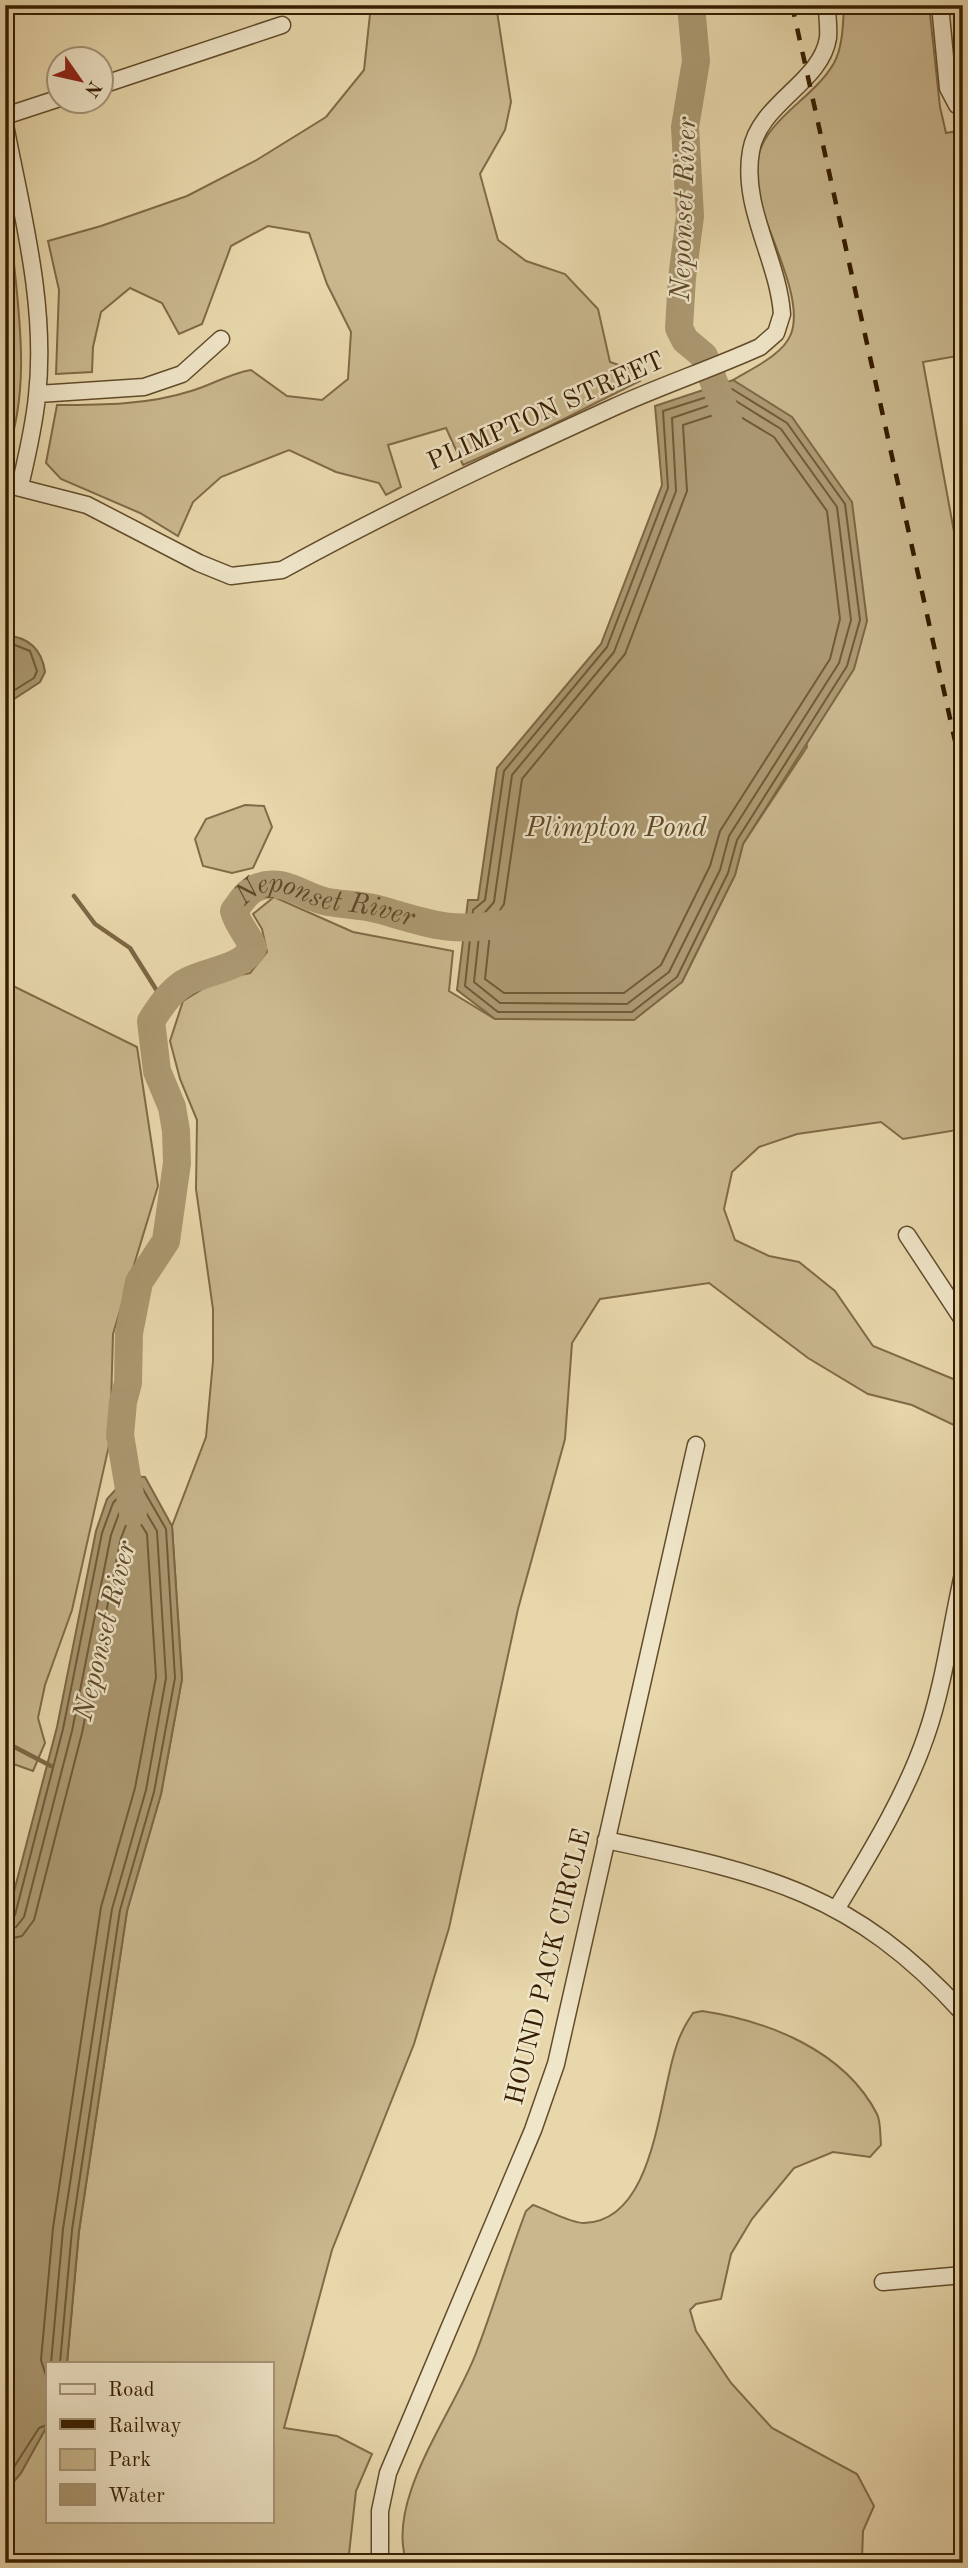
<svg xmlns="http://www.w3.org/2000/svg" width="968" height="2568" font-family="'Old Standard TT',serif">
<rect width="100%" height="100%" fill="#e7d7ab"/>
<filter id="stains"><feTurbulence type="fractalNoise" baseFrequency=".00286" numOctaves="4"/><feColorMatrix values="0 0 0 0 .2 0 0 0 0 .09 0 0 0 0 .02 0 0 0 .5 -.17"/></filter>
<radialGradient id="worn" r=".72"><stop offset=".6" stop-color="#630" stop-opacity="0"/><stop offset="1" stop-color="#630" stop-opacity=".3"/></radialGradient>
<!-- green -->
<path fill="#c9b78e" stroke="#806a47" stroke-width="2" d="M371,5H496L511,102L505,130L480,174L498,240L526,261L565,274L598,309L610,362L631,369L640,381L544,429L463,465L446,428L388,445L401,487L386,495L379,483L336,472L289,450L221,477L193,502L178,536L140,513L61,479L46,463L57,405C101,405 148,405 191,391C212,385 228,374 251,370L287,396L322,400L348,379L351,332L327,284L309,233L268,226L231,246L202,324L179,334L162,303L130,288L101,312L93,347L92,372L56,374L59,290L48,241L101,226L187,196L255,161L326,117L364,70Z
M844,5H929L940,107L946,133L963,130V355L923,362L963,581V1129L903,1139L881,1122L797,1134L759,1147L732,1172L724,1209L735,1240L769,1256L799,1262L835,1291L873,1346L963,1383L960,1428L912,1405L868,1394L808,1358L709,1283L600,1299L572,1343L565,1439L518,1609L449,1928L414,2044L332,2250L284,2428L337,2436L372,2454L356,2491L348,2563H5V2492L21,2473L47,2426V2521H271V2363H67L79,2231L127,1911L161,1794L182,1679L172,1526L206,1437L213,1361V1309L196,1189L197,1120L180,1079L170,1041L183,1001L219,979L250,973L267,952L262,929L253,914L274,897L353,932L453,951L449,991L495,1019L682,982L735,875L743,844L807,747L746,390L733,380C751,369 783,355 791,334C806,294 758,221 756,179C752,122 810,105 834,63C843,46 843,24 844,5Z
M5,204L9,213C15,292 35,383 5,458Z
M245,805L264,806L272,827L253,868L232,873L203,866L195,839L206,819Z
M5,982L137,1047L158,1186L113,1334L110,1441L72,1610L45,1685L38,1718L45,1743L33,1771L5,1761Z
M702,2011C768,2021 844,2050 877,2114C881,2122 880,2136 881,2145L870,2157L833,2152L794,2168L752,2219L731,2254L721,2299L696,2304L690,2310L696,2331L731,2383L772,2428L857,2474L874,2506L863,2531L862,2560L868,2563H407C384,2501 454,2412 476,2353C494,2306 508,2258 526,2211L533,2205C548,2210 570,2223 584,2223C661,2221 658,2079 682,2032C685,2025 689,2019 693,2013Z"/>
<!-- water -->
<path fill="#ab9871" stroke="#7c6744" stroke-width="2" d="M733,380L792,417L852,502L867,621L854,669L743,844L735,875L682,982L634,1020L495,1019L457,990L468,900H478L497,768L601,644L662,485L655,406Z
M5,635C28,637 42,649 45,672L40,682L5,705Z
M128,1476L145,1477L172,1526L182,1679L161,1794L127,1911L79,2231L67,2363H47V2426L21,2473L5,2492V1926L57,1727L96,1531L107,1499Z"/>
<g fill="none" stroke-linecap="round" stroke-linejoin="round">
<!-- shore -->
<path stroke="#705a38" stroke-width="2" d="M732,389L787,423L845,504L860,620L847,666L737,840L728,873L677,977L632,1012H498L465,986L473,910L485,900L504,771L607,647L668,488L663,411Z
M731,398L781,429L837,507L851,620L839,663L729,836L720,870L669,972L627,1004L500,1003L474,982L481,917L494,902L512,775L614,652L676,491L672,418Z
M729,410L774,437L827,511L840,619L830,659L720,831L710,866L661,965L624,993H504L485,979L491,924L504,904L522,779L625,654L687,491L683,425Z
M5,641L30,651L37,671L34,678L5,696
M5,1921L15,1915L63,1729L102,1533L113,1503L130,1484H140L166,1529L175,1678L154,1792L120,1910L72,2230L60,2363
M5,1929L16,1927L24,1917L72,1731L111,1535L121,1508L135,1494L157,1531L166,1678L146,1790L112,1909L63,2229L51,2363
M5,1940L22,1936L34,1920L82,1733L121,1538L130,1515L134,1513L147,1534L156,1677L135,1788L101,1907L53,2228L41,2360L47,2379
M5,2481L39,2428L47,2425"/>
<!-- stream -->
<path stroke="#7c6744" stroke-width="4.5" d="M74,896L95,924L130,948L164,1002
M5,1742L51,1766"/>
<!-- river -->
<g stroke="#ab9871" stroke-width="28">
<path d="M691,5L696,61L685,127L690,216L682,278L679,328L685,340L704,356L728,419"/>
<path id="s1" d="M133,1513L120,1435L123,1402L128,1383L129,1333L139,1282L166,1241L177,1163L176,1131L172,1107L157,1071L151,1021C160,1007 170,992 184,983C206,970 241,970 253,948C248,934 238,926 234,911C240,903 246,892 256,888C284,876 304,898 328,902C346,905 364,905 381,910C429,924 451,933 502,924"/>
</g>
<!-- minor casing -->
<g stroke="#624c2b" stroke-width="19">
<path id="minor" d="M940,5L948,88L957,105L963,106
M102,85L282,25
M5,116L60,98
M5,125C22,213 47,306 37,396C34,427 27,456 20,486
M38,394L144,387L182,374L221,339
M5,484L87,505L199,563L231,576L282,570C389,511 500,459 612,408C660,386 711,369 760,347L776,333L782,314C778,259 741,207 751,151C759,103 821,83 828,38C829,27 827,16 827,5
M907,1235L963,1320
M606,1840C761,1873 851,1890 963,2013
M837,1908C870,1853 905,1797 926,1736C944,1685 951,1627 963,1574
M883,2282L963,2275
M380,2563V2511L388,2473L533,2130L556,2064L696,1445"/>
</g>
<!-- minor -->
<use href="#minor" stroke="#efe5c8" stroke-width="16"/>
<!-- rail -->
<path stroke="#361d00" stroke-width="4.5" stroke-dasharray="12 12" stroke-linecap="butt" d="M792,5L963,777"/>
</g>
<g text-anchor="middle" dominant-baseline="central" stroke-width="5" stroke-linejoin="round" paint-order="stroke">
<!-- street labels -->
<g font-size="26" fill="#361d00" stroke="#efe5c8">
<text transform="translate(546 412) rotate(-24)">PLIMPTON STREET</text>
<text transform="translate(549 1967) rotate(-76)">HOUND PACK CIRCLE</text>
</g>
<!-- water labels -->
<g font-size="28" font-style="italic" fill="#5f4828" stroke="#efe5c8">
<text transform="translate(685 209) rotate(-88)">Neponset River</text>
<text x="616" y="829">Plimpton Pond</text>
<text stroke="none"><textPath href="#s1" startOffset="782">Neponset River</textPath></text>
<text transform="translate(106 1631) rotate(-76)">Neponset River</text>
</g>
</g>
<!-- margin -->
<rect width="968" height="2568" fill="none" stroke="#e7d7ab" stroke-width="28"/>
<rect x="7" y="7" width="954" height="2554" fill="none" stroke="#361d00" stroke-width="3.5"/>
<rect x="14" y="14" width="940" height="2540" fill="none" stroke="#361d00" stroke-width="2"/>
<!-- legend -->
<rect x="46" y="2362" width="228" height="161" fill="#efe5c8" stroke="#a59578" stroke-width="2"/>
<rect x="60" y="2384" width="35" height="10" fill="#efe5c8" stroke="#a59578" stroke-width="2"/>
<text x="108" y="2396" font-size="21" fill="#361d00">Road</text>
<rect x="60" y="2419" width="35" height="10" fill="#361d00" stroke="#a59578" stroke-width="2"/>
<text x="108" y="2432" font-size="21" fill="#361d00">Railway</text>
<rect x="60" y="2449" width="35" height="21" fill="#c9b78e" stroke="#a59578" stroke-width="2"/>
<text x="108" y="2466" font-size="21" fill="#361d00">Park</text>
<rect x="60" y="2484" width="35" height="21" fill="#ab9871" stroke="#a59578" stroke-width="2"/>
<text x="108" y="2502" font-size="21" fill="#361d00">Water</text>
<!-- north arrow -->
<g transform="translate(80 80) rotate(124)"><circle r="33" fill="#efe5c8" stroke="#a59578" stroke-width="2"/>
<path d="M0-5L12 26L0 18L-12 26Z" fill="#8f2418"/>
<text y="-10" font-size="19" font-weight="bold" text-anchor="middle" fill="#361d00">N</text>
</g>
<rect width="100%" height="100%" filter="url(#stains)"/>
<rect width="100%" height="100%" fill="url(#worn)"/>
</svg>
